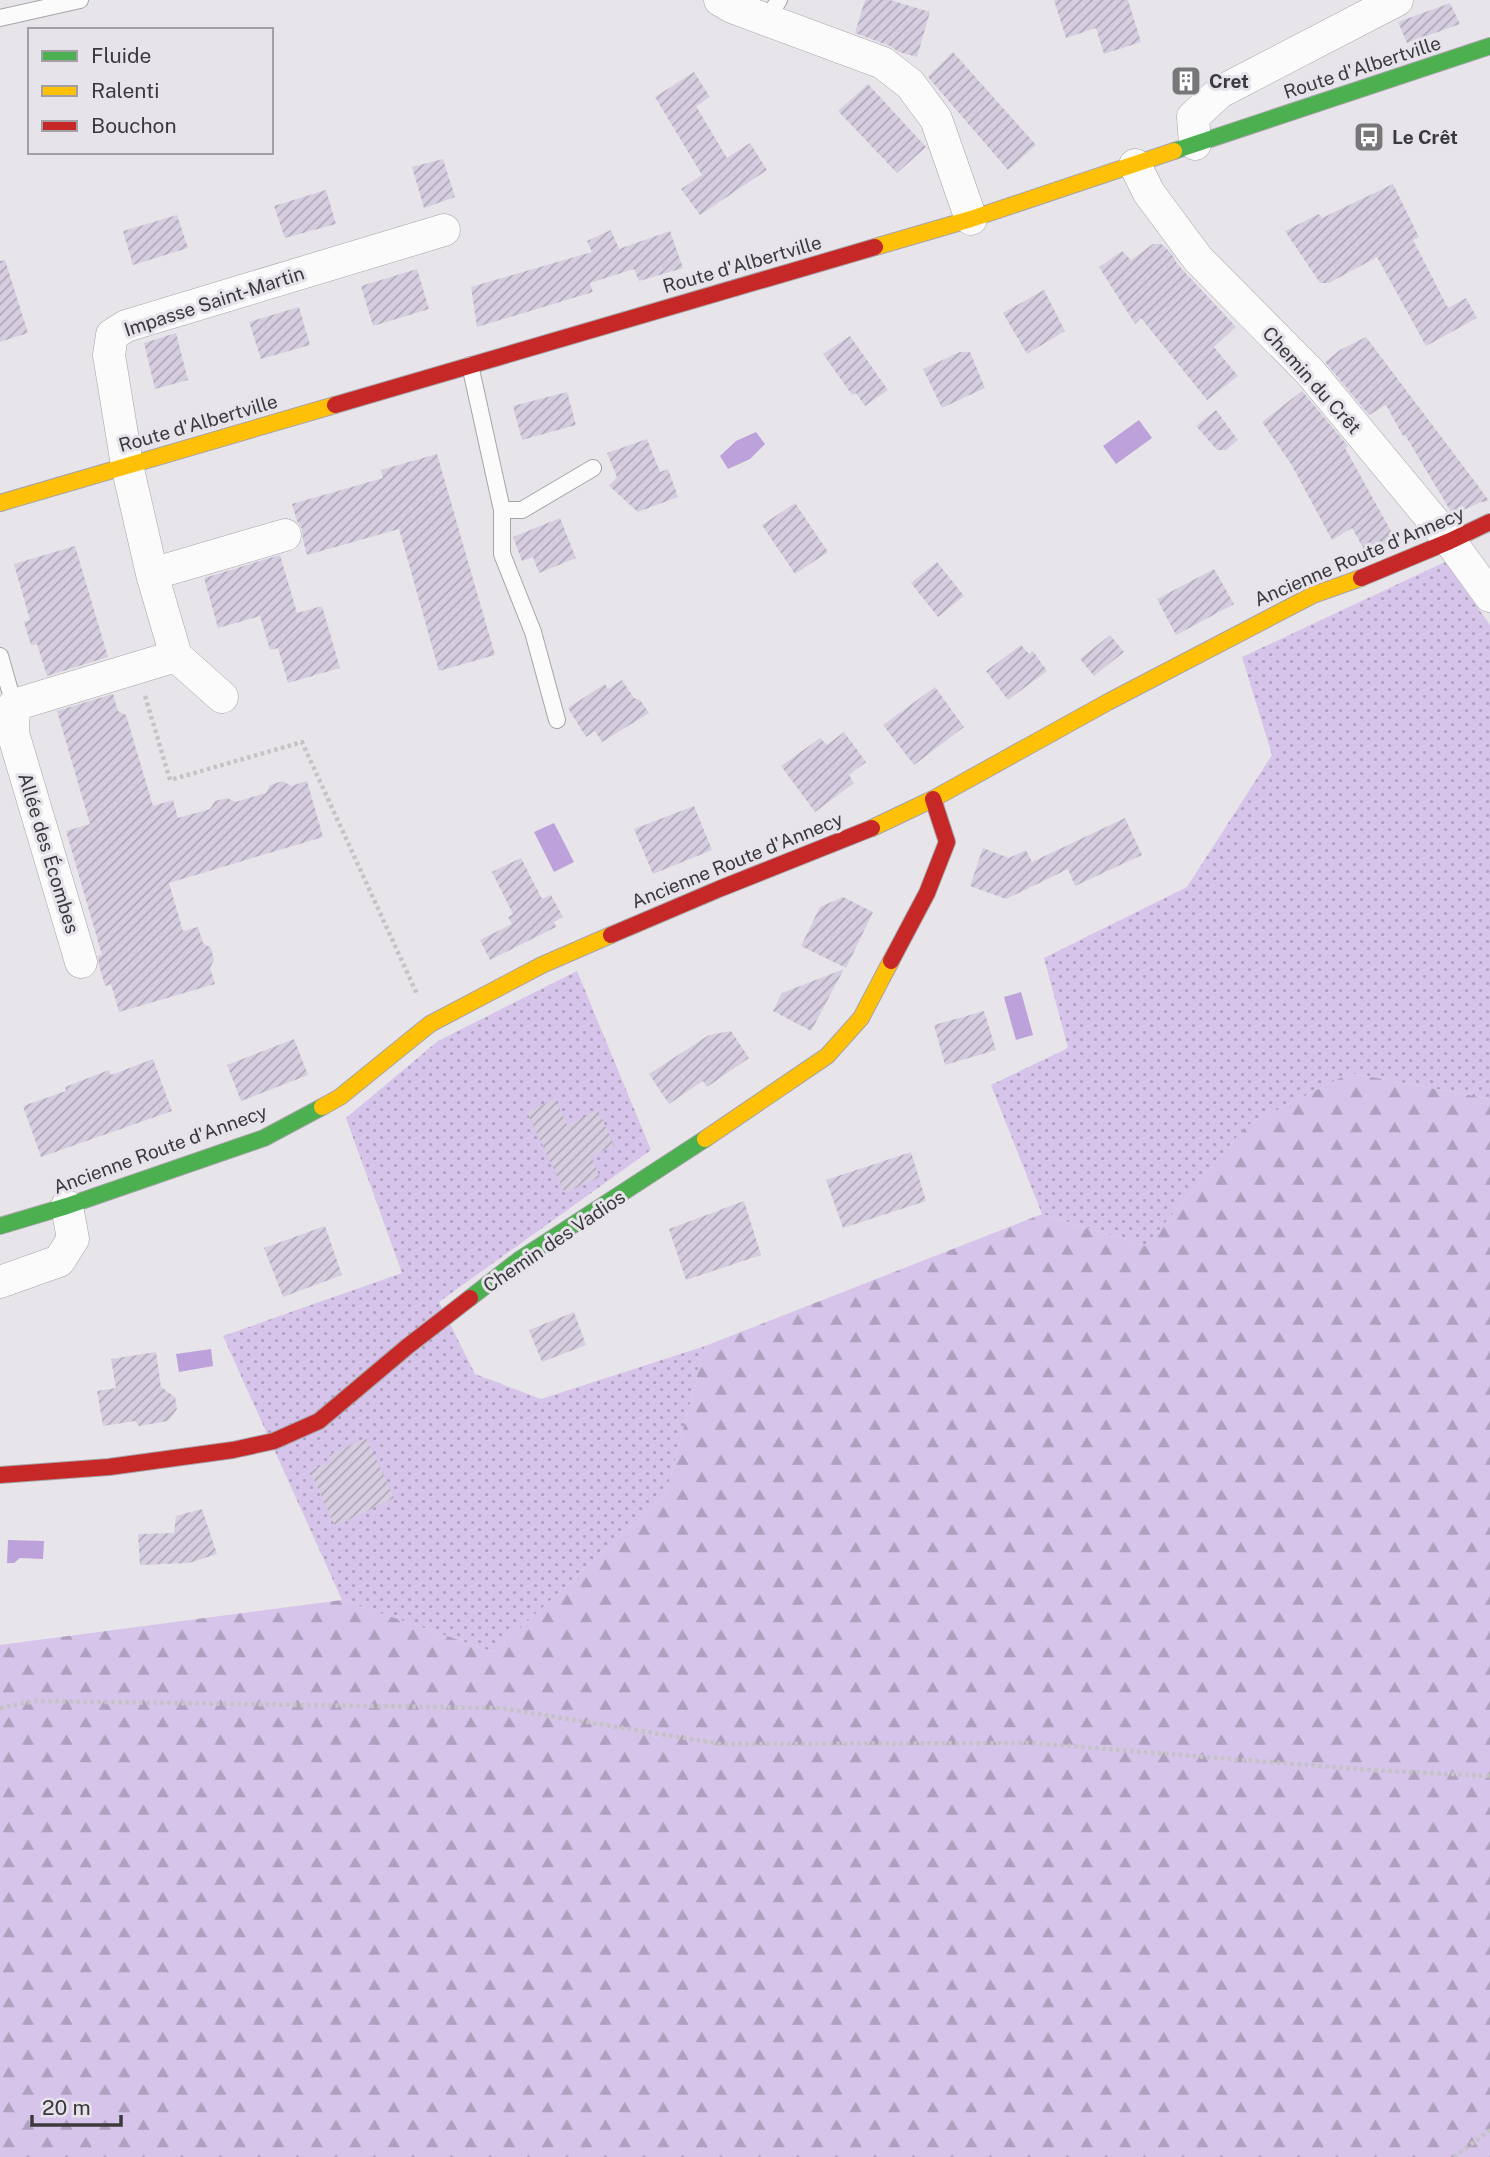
<svg xmlns="http://www.w3.org/2000/svg" width="1490" height="2157" font-family="'Public Sans',sans-serif">
<defs>
<pattern id="green-dots" width="8" height="8" patternUnits="userSpaceOnUse" patternTransform="scale(1.75)"><rect width="8" height="8" fill="#d6c4ea"/><path d="M2 2h.1M6 6h.1" fill="none" stroke="#afa0bf" stroke-width="1.8" stroke-linecap="round"/></pattern>
<pattern id="forest-firs" width="22" height="20" patternUnits="userSpaceOnUse" patternTransform="scale(1.75)"><rect width="22" height="20" fill="#d6c4ea"/><path d="M5 1l3.5 6h-7zM16 11l3.5 6h-7z" fill="#afa0bf"/></pattern>
<pattern id="building-hatch" width="6" height="6" patternUnits="userSpaceOnUse" patternTransform="scale(1.75)"><rect width="6" height="6" fill="#d6cee0"/><path d="M-1 1l2-2M0 6l6-6M5 7l2-2" fill="none" stroke="#afa8b7"/></pattern>
</defs>
<rect width="100%" height="100%" fill="#e7e5e9"/>
<!-- green -->
<path fill="url(#green-dots)" d="M1445,562L1490,625V1099L1350,1073L1246,1126L1146,1246L1042,1214L991,1085L1068,1048L1044,958L1187,887L1272,755L1242,657Z
M577,971L651,1150L439,1302L475,1374L541,1399L705,1346L666,1494L494,1652L342,1600L223,1336L402,1273L346,1118L438,1041Z"/>
<!-- forest -->
<path fill="url(#forest-firs)" d="M1350,1073L1490,1099V2157H0V1645L342,1600L494,1652L666,1494L705,1346L1042,1214L1146,1246L1246,1126Z"/>
<!-- water -->
<path fill="#bca1da" d="M1139,420L1152,438L1116,464L1103,446Z
M756,432L765,444L750,459L728,469L720,456L736,441Z
M554,823L574,862L554,872L534,832Z
M1021,992L1033,1035L1016,1040L1004,997Z
M211,1349L213,1366L179,1372L176,1354Z
M8,1540L44,1541L43,1559L20,1558L14,1563H7Z"/>
<!-- building -->
<path fill="url(#building-hatch)" d="M865,0H890L930,12L917,57L899,52L890,46L855,33Z
M1054,0H1128L1141,42L1104,54L1096,28L1066,38Z
M1450,3L1460,24L1407,43L1398,22Z
M953,52L1036,145L1008,170L928,77Z
M694,72L710,97L696,106L727,158L750,143L767,170L700,215L681,189L702,175L655,97Z
M868,84L926,147L897,173L838,111Z
M443,159L455,197L424,208L412,167Z
M1393,184L1419,237L1413,240L1448,308L1466,298L1477,318L1426,346L1377,257L1329,283H1320L1285,231L1319,214L1322,218Z
M326,190L336,224L285,238L274,206Z
M177,215L188,248L133,265L123,231Z
M611,230L619,249L670,231L683,268L639,281L634,269L590,283L593,292L477,327L471,287L592,252L587,241Z
M1153,244H1161L1171,253L1178,265L1236,327L1214,347L1238,376L1207,400L1141,318L1135,324L1099,267L1122,251L1131,260Z
M5,260L28,333L0,342V261Z
M417,269L429,309L373,326L361,286Z
M1044,290L1065,331L1027,354L1003,313Z
M299,307L310,345L261,359L249,322Z
M176,333L188,380L155,389L144,343Z
M850,336L888,390L865,406L856,393L852,395L823,354Z
M1366,337L1476,483L1489,501L1481,502L1453,515L1405,435L1403,436L1386,405L1369,415L1325,362L1340,350Z
M960,352H970L985,388L942,408L923,369Z
M1302,391L1348,446L1345,448L1396,540L1366,553L1352,528L1332,540L1291,464L1262,422Z
M567,392L576,425L522,440L513,406Z
M1216,410L1238,440L1226,450H1217L1196,426Z
M647,439L660,472L668,469L678,497L638,512L609,486L617,477L607,453Z
M437,454L495,655L439,671L399,529L307,555L303,540L302,529L297,521L292,504L383,478L381,470Z
M795,503L828,552L795,574L762,525Z
M560,518L576,558L539,573L533,557L522,561L513,537Z
M75,546L108,657L47,676L37,644L31,645L24,622L30,620L14,564Z
M280,555L297,613L322,606L340,668L288,683L278,648L270,650L260,616L218,628L204,578Z
M937,562L964,596L938,617L911,583Z
M1214,569L1234,604L1176,635L1157,599Z
M1110,635L1124,652L1094,676L1080,659Z
M1021,645L1029,654L1033,651L1047,671L1008,700L986,671Z
M622,680L634,698L640,700L649,713L602,742L595,731L586,737L568,708L605,684L608,689Z
M935,687L964,727L914,765L883,725Z
M113,694L118,711L126,715L153,806L173,800L178,818L210,809L215,801L227,798L235,802L266,793L270,785L283,781L291,786L307,781L323,837L169,883L183,931L198,927L203,943L211,948L214,960L210,968L215,984L119,1012L111,984L105,986L99,965L98,956L102,955L66,831L90,824L57,711Z
M844,732L866,762L849,775L854,783L815,812L781,766L820,738L827,745Z
M694,806L712,850L653,874L634,829Z
M1125,818L1142,855L1075,886L1068,869L1006,899L970,886L983,848L1009,858L1026,850L1032,862Z
M521,858L542,899L551,895L563,917L554,922L556,927L490,960L480,940L512,924L508,917L513,914L492,872Z
M843,897L873,912L846,968L801,946L820,907Z
M844,969L811,1031L773,1011L782,993Z
M984,1011L996,1050L945,1065L934,1025Z
M731,1031L749,1058L707,1087L703,1081L669,1104L649,1074L709,1035Z
M294,1039L308,1075L241,1101L227,1065Z
M153,1059L172,1111L41,1157L23,1106L66,1091L65,1087L109,1070L111,1075Z
M555,1099L567,1125L598,1110L614,1145L591,1156L600,1177L565,1193L527,1112Z
M911,1152L926,1201L843,1228L826,1180Z
M744,1201L761,1255L686,1280L669,1229Z
M325,1226L342,1275L283,1297L264,1248Z
M574,1312L586,1345L542,1362L529,1330Z
M156,1352L161,1387L175,1397L177,1409L168,1421L139,1426L135,1421L103,1426L97,1391L116,1388L111,1359Z
M366,1438L394,1498L335,1526L310,1471L332,1461L329,1455Z
M202,1509L217,1554L189,1563L140,1565L138,1534L174,1533L176,1516Z"/>
<g fill="none" stroke-linecap="round" stroke-linejoin="round">
<!-- lane casing -->
<g stroke="#a6a4a8" stroke-width="18">
<path id="lane" d="M0,18L80,0
M767,19L779,0
M470,365L502,510H522L593,468
M502,510V554L533,632L557,720
M0,656L14,705"/>
</g>
<!-- street casing -->
<g stroke="#a6a4a8" stroke-width="33">
<path id="street" d="M720,0L732,7L883,63L910,84L936,119L971,219
M1195,144L1193,117L1220,92L1397,0
M1135,165L1149,193L1198,259L1310,372L1450,541L1490,596
M152,574L285,535
M222,697L176,656L152,574L127,465L109,355L112,335L126,326L444,230
M81,962L13,733L14,705L176,656
M0,1282L59,1261L73,1239L67,1206"/>
</g>
<!-- fast casing -->
<g stroke="#a6a4a8" stroke-width="18">
<path id="fast" d="M1174,151L1490,46
M0,1226L67,1206L264,1138L322,1107
M470,1298L519,1260L705,1139"/>
</g>
<!-- slow casing -->
<g stroke="#a6a4a8" stroke-width="18">
<path id="slow" d="M875,247L971,219L1174,151
M0,503L335,405
M872,828L933,799L1108,702L1313,595L1361,578
M322,1107L340,1097L430,1024L542,965L611,935
M705,1139L827,1056L861,1018L891,961"/>
</g>
<!-- jam casing -->
<g stroke="#a6a4a8" stroke-width="18">
<path id="jam" d="M335,405L875,247
M1361,578L1450,541L1490,522
M611,935L719,889L872,828
M891,961L927,893L947,842L933,799
M0,1475L109,1467L233,1450L274,1441L319,1421L408,1346L470,1298"/>
</g>
<!-- path -->
<path stroke="#c4c4c6" stroke-width="4.5" stroke-dasharray="3.5 3.5" stroke-linecap="butt" d="M145,696L170,780L302,742L417,994
M0,1708L35,1701L501,1708L721,1744L1032,1743L1370,1770L1490,1776
M1454,2157L1490,2130"/>
<!-- lane -->
<use href="#lane" stroke="#fbfbfc" stroke-width="16"/>
<!-- street -->
<use href="#street" stroke="#fbfbfc" stroke-width="32"/>
<!-- fast -->
<use href="#fast" stroke="#4caf50" stroke-width="16"/>
<!-- slow -->
<use href="#slow" stroke="#ffc107" stroke-width="16"/>
<!-- jam -->
<use href="#jam" stroke="#c62828" stroke-width="16"/>
</g>
<!-- icons -->
<defs>
<g id="building-square" transform="scale(1.575)"><rect x="-9" y="-9" width="18" height="18" rx="4" fill="#777679" stroke="#e6e3eb"/><path d="M-4-6H4V6H1V3H-1V6H-4ZM-2.5-4.3h1.7v1.8h-1.7ZM.8-4.3h1.7v1.8H.8ZM-2.5-1h1.7V.8h-1.7ZM.8-1h1.7V.8H.8Z" fill="#fff"/></g>
<g id="bus-square" transform="scale(1.575)"><rect x="-9" y="-9" width="18" height="18" rx="4" fill="#777679" stroke="#e6e3eb"/><path d="M-5-6H5V4H4V6H2V4H-2V6H-4V4H-5ZM-3.5-4V0h7V-4ZM-3.5 1.2v1.5H-2V1.2ZM2 1.2v1.5H3.5V1.2Z" fill="#fff"/></g>
</defs>
<g fill-rule="evenodd">
<use href="#building-square" x="1186" y="81"/>
<use href="#bus-square" x="1369" y="137"/>
</g>
<g text-anchor="middle" dominant-baseline="central" stroke-width="6" stroke-linejoin="round" paint-order="stroke">
<!-- street labels -->
<g font-size="19" fill="#3b3a3d" stroke="#e6e3eb">
<text transform="translate(1362 67) rotate(-18)">Route d'Albertville</text>
<text transform="translate(742 264) rotate(-16)">Route d'Albertville</text>
<text transform="translate(214 301) rotate(-18)">Impasse Saint-Martin</text>
<text transform="translate(1312 380) rotate(48)">Chemin du Crêt</text>
<text transform="translate(198 423) rotate(-16)">Route d'Albertville</text>
<text transform="translate(1359 556) rotate(-23)">Ancienne Route d'Annecy</text>
<text transform="translate(49 853) rotate(73)">Allée des Écombes</text>
<text transform="translate(737 860) rotate(-22)">Ancienne Route d'Annecy</text>
<text transform="translate(160 1149) rotate(-20)">Ancienne Route d'Annecy</text>
<text transform="translate(554 1241) rotate(-34)">Chemin des Vadios</text>
</g>
<!-- poi labels -->
<g font-size="19" font-weight="bold" fill="#3b3a3d" stroke="#e6e3eb" text-anchor="start">
<text x="1209" y="81">Cret</text>
<text x="1392" y="137">Le Crêt</text>
</g>
</g>
<!-- legend -->
<rect x="28" y="28" width="245" height="126" fill="#e6e3eb" stroke="#a29fa5" stroke-width="2"/>
<rect x="42" y="51" width="35" height="10" fill="#4caf50" stroke="#a29fa5" stroke-width="2"/>
<text x="91" y="63" font-size="21" fill="#3b3a3d">Fluide</text>
<rect x="42" y="86" width="35" height="10" fill="#ffc107" stroke="#a29fa5" stroke-width="2"/>
<text x="91" y="98" font-size="21" fill="#3b3a3d">Ralenti</text>
<rect x="42" y="121" width="35" height="10" fill="#c62828" stroke="#a29fa5" stroke-width="2"/>
<text x="91" y="133" font-size="21" fill="#3b3a3d">Bouchon</text>
<!-- scale -->
<path d="M32 2115v10h89v-10" fill="none" stroke="#3b3a3d" stroke-width="3.5"/>
<text x="42" y="2115" font-size="21" fill="#3b3a3d" stroke="#e6e3eb" stroke-width="5" paint-order="stroke">20 m</text>
</svg>
